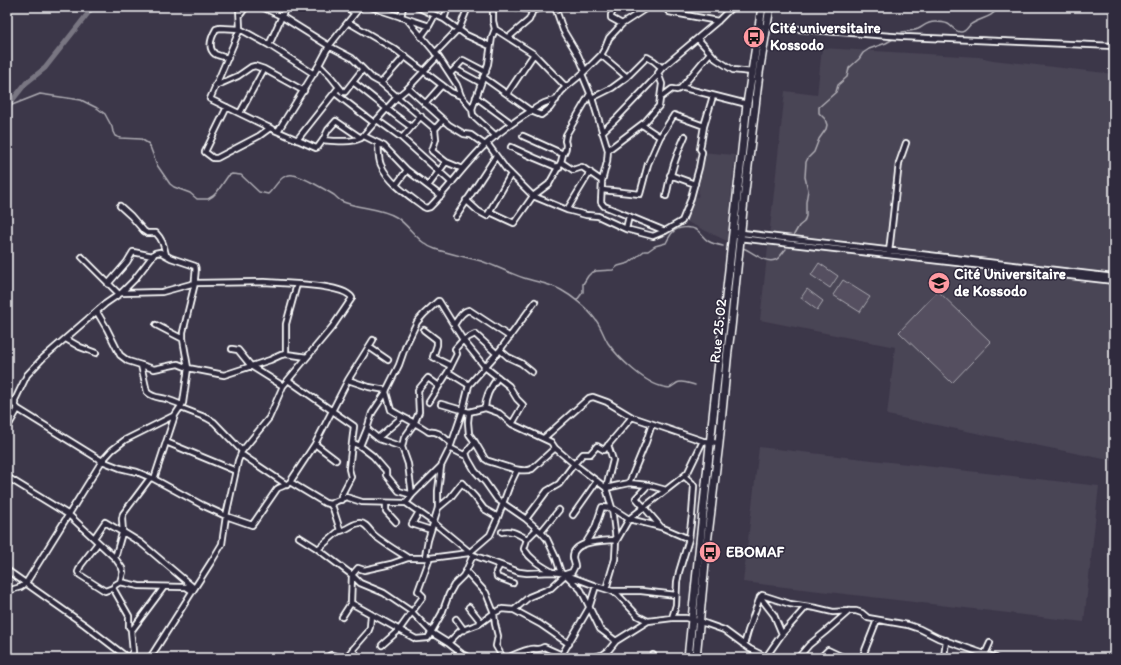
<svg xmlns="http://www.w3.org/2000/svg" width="1121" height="665" font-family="Itim,sans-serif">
<rect width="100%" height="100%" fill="#3c3749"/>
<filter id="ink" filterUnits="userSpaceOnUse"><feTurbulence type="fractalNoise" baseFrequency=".025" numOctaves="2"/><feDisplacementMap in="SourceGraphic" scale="8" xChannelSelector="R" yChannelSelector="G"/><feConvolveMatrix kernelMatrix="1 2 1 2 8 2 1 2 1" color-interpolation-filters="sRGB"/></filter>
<g filter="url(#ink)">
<!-- built -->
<path fill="#494455" d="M822,48L979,57L993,60L1114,74V461L887,415L895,347L760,320L785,91L817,95Z
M702,152L735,155L727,241L683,220L694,197H698Z
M759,447L1099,486L1084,622L743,582Z"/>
<!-- garden -->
<path fill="#555060" stroke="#aaa8b0" d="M819,263L838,276L830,288L811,275Z
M843,280L870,297L860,312L833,295Z
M807,289L823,301L817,310L801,298Z
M938,291L991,342L952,383L899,332Z"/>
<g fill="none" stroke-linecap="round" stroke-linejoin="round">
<!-- stream -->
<path stroke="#afadb4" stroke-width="1.5" d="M902,32C907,31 913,31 918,29C924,26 927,22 935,22C939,22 944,22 948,24C952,26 955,32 961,32C965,32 967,28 970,25C980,17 990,20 999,7
M7,107L40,94L81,100L97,108L105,114L112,127L113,132L115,136L120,138L141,139L149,144L157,165L170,184L174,187L190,193L197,199H208L213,196L217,192L228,176L232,174L241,175L259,192L268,194C276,187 281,173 293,175C302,176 326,190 334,195C336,197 338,199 341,201C358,209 379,207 396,217C410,226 419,244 435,249C450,254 466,257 481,261C496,266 509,273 524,278C536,282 549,283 561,290C572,296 587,308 595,319C601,326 603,335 608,343C618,358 646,384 664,387C672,389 672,386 677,383C682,380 690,384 695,385
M792,238L799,226L804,222L806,216V202L808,190L805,177L806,162L808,158L814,152L819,139L826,129L827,125L825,119L819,113V107L836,92L838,85L847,77L849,68L859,59L863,53L869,49L886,43L895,38
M743,248C752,251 765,264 775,260C779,259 783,252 786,249
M577,300L583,292V284L588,276L591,273L596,271L613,270L618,266L629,263L644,251H648L655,246L666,243C668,239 670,235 673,232C678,227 690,226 697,230C701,233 703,238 708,241C713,244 718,245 723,246"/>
<!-- canal -->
<path stroke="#797682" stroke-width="5" d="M7,107L26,83L45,68L93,7"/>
<!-- minor casing -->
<g stroke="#fff" stroke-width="8">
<path id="minor" d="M239,7L240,29L210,99L270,128L316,148L318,147L323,140C334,141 352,143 361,138L397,97L408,88L438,56
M262,7L281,16L329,46L352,58L372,78L381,83L435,129
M346,7L355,13
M371,7L429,26
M417,7L444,19L466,35L490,46
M493,7V21L495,29L492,37L488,64L472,109L473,115L496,136
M515,7L533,10L550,7
M555,7L563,30L578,55L585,71
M583,7H589
M615,7L611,15V18L622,24
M668,7V11L669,12L718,21
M240,15L246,7
M401,17L403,7
M407,19L438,56L457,85L461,96L472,109
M444,19L448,7
M348,22L396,50L451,92L461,96
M759,26L904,37L1114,46
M495,29L534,54L566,87
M421,37L429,26L435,15
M509,37L529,20L533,10
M698,39L716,59L733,70L752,72
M269,45L286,7
M435,53L460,27L468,7
M601,55L627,77
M228,58C224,57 219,56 215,54C207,48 212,36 216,29L220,28L240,29L269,45L314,74
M455,69L481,83
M450,74L463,60L486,72
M582,74L592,98L608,150L607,162L602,181L601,202L604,206L665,231
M483,77L531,111L541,115L550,108L561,92L566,87L582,74L601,55L605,48L609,38L622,24L648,7
M353,82C373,97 391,113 411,127
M381,83L405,56
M215,86L238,76L251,67L255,66L264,69L304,91
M339,87L343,92H345L363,69
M408,88L449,125L464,134L471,135L485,145
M681,88L710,53
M335,93L374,123
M507,94L534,54
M476,97L511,123
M592,98L612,88L627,77L647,57L654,61L662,68
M660,98L672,89L677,90L681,88H684L747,104
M425,104L442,85
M227,107L205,152L213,158H217L259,136L270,128
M240,113L264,69
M377,120L402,138L452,183
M443,120L435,129L436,139L432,151L446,162L463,169
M642,125L660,137
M278,131L319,65L329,46L360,7
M602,132L616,119L658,75
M364,136L384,146L407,170L441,196
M523,136L563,154L561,162
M402,138L421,116
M297,140L339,87L331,77L319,65
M323,140L328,130L336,121L361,138
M378,143C379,150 378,159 381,165C389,183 408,195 424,207L426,208L430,207C449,188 465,164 485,145C499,132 515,121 531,111C542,104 544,102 556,100
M487,143L506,169L533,196L567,210L586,215L598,216L626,229L653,236L665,231L682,221L690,201L699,168L702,152L700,149L704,126L713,96
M511,147L535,158L559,168
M608,150L645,122L659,106L662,84L658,73L662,68L718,21L732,7
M563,154C566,150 567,146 565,141L566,135L590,94
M670,175L695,184
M396,185L407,170
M428,186L446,162
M602,190L640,194L648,164L660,137L674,115L704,126
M666,196C670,175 676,155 685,136
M466,200L478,211L487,216L511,174
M120,206L131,216L144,231L147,233H156C163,240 164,247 166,255
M567,210L590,172
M490,212L514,223L533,196L549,184L561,162L573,170L582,167L602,181
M456,217L496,156
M626,229L629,216
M734,232L1114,277
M739,238L1114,281
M889,252L899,163L906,143
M82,257L119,294
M108,284L127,262L133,252L153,256
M121,293L162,292L195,283L264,282L297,284L286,324V354
M97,312L107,329L120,355L128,361L154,369L178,364L188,368L224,375L270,360L281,355L286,354L307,357
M156,325L183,339
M454,325C458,319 462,311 469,310L510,337
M424,330L437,340V345L433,357L451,366
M66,339L80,347L96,353
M369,347L388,360
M232,349L238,350L251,366L283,386
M500,350L508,357L521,363L532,372
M141,365L147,392C153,398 159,397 166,399C172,401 177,403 182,405
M448,372L469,385
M288,380L354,426L349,469L351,477L341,496V500
M348,380L369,387L386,390
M386,392L391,410C403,418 417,423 429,432C438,430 444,438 451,443
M429,402L448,372L457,354L455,349L463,340L475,334L497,354
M441,404L469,412L485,408L499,413L512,424L551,442L555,448L574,464L606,488L629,483L648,485L666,490
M181,408L207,418L214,422L242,451
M485,408C485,397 492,385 498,377
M18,409L15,405V400L27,375L43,358L105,304L121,293L134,280L155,253L160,252L171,258L195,266C197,270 194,278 195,283L183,332V339L188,368L183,403L175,415L154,479
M469,412L468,422L469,434L475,442L485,459L488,461C500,464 521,474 532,469L555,448
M7,428L18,409L102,461L120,468L137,472L154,479L202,505L226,516L252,525L255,521L277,489C280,486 285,487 290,482L315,444L348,380L373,340
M367,429L379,439L402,447
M378,438L402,417
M544,438L589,398L593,397L607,402L632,417L703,441L719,443
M166,442L236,471
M353,443L360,446L373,456L386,471V475L399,491L412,495L408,464L402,447L404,438L414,424L419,412L418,390L428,378L439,386
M315,444L336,460
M360,446L367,429L372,413L386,392L387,389L399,365L406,345L417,322L424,314L438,301H439L463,340L485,367L509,386L517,399L523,405L512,424
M450,448L464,455L466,453L468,459L475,471L485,482L497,499L526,519L541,532L547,539L556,558L561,573
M466,453L475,442
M241,454L287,485
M7,477L69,515L115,558L122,568L123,572L120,582L115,585L113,588L105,591L80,575L78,572L81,565L98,543
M290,482L325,503L330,504L346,497L362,502L406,503L433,522L473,555L519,572L527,573L552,572L561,573L596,586L612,591L618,595L638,616L648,621
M629,483L646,442L652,424
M648,485L636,498L661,527
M386,503V511L396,522
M406,503L412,495L441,466
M438,508L450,498L461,484L462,483L475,497L484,509L498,517
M419,512L412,524L431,530
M573,515L597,481
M526,519L547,491L559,484L574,464L583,454H590L597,446L604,450L632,417
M537,529L527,539L524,549C531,560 540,565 552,572
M340,531C347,530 353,523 360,523C366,523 370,531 374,535C385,544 397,551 408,558
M123,532L122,519L123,514L150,478
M502,532C512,529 519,535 527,539
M541,532L559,510
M299,537L315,547L352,575L360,583L384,593L412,612L432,633L448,643L462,654L470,658
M94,538L105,522L122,532
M617,540L629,519L684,476L688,472L703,441
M585,544L595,528L602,507L612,508L629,519L661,527L689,539
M318,549L340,530L333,508L330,504
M473,555L466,571L486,593L494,613L502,609L514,610L540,624L569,644
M115,558L122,533L123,532L141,543L194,588
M425,558L426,550L428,540L438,508V491L441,466L450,448L463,410L469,385L500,350L535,302
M500,565L496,572L497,577L513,583
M7,570L85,625L128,658L133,652L131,630
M567,576L581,590L600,629L616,641
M120,582L139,586L182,587H186L192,591
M113,588L129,616V627L132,630L164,587
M606,589L615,559L616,540L612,508L606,488L613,460L608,445
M7,591L21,587L26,583L102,461L112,450L125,440L175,415
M612,591H641L676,595
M760,597L774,615L782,634
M351,603L416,639L428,638L442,613L449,594L454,585L463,576L466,571
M469,607L481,622
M514,610L529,597L551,588L566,574L572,572L575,566C575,563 573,560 573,557C573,540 605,541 616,540
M342,617L351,603L352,575L358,568L364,570L391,564L408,558H430L469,553L490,535L498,517L509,487L517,470
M672,618L676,605L677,582L679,572L689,539L692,515L694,486L692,483L684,476
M456,619L464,630
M448,643L460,631L479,624L494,613L495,624L498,636L496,646L503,658
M382,645L399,630L422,598L423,596L418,591L430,558
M744,645L748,631L760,597L762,595L790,604L816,608L833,612L849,611H856L862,613L868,618L908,625L920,629L938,638L996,658
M352,650L356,654L354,658
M985,654L990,643
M766,657L782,634L806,607
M150,658L213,559L222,544L226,516L233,484L238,461L242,451L269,418L283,386L333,326L352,298C346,287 309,285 297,284
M326,658L331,655L345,658L348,655L368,632L370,627L371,615
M508,658C515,654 523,651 531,649C537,648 537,651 544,647L562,655
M560,658L589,608L596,586
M592,658L601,655
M598,658L608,651L616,641L648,621L672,618H686L707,624L724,630L750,649L768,658
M652,658L653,655
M798,658L809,645L825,632L849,611
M820,658L828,650L845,658
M862,658L877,620
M944,658L946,640"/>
</g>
<!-- primary casing -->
<g stroke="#fff" stroke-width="10">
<path id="primary" d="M688,658L712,426L747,104L762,7
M696,658L706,552L719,443L728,350L731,328L744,200L759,73L770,7"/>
</g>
<!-- minor -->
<use href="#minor" stroke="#2f2a3d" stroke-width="4.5"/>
<!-- primary -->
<use href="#primary" stroke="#2f2a3d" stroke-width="7"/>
</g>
</g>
<!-- icons -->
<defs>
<g id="bus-disc" transform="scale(1.15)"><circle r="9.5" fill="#ff9aa2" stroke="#2f2a3d"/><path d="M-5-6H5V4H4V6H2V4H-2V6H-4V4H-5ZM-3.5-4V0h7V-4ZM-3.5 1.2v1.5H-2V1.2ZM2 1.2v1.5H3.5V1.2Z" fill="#111"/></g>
<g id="university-disc" transform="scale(1.15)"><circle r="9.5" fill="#ff9aa2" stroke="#2f2a3d"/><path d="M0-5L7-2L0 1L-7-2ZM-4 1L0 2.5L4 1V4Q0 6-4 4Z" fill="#111"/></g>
</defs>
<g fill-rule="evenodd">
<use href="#bus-disc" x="754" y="37"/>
<use href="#university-disc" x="939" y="283"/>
<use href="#bus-disc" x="710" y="552"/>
</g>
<g text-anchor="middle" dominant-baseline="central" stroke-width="3" stroke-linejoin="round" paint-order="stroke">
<!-- poi labels -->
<g font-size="15" font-weight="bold" fill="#fff" stroke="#2f2a3d" text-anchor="start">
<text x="770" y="28">Cité universitaire<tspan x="770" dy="17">Kossodo</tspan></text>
<text x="954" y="274">Cité Universitaire<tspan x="954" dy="17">de Kossodo</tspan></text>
<text x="726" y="552">EBOMAF</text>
</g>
<!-- street labels -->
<g font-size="15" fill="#fff" stroke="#2f2a3d">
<text transform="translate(718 331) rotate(-84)">Rue 25.02</text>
</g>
</g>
<!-- margin -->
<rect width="1121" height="665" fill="none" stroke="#2f2a3d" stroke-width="24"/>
<rect x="12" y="12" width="1097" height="641" fill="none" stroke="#fff" stroke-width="1.5" filter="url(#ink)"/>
</svg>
